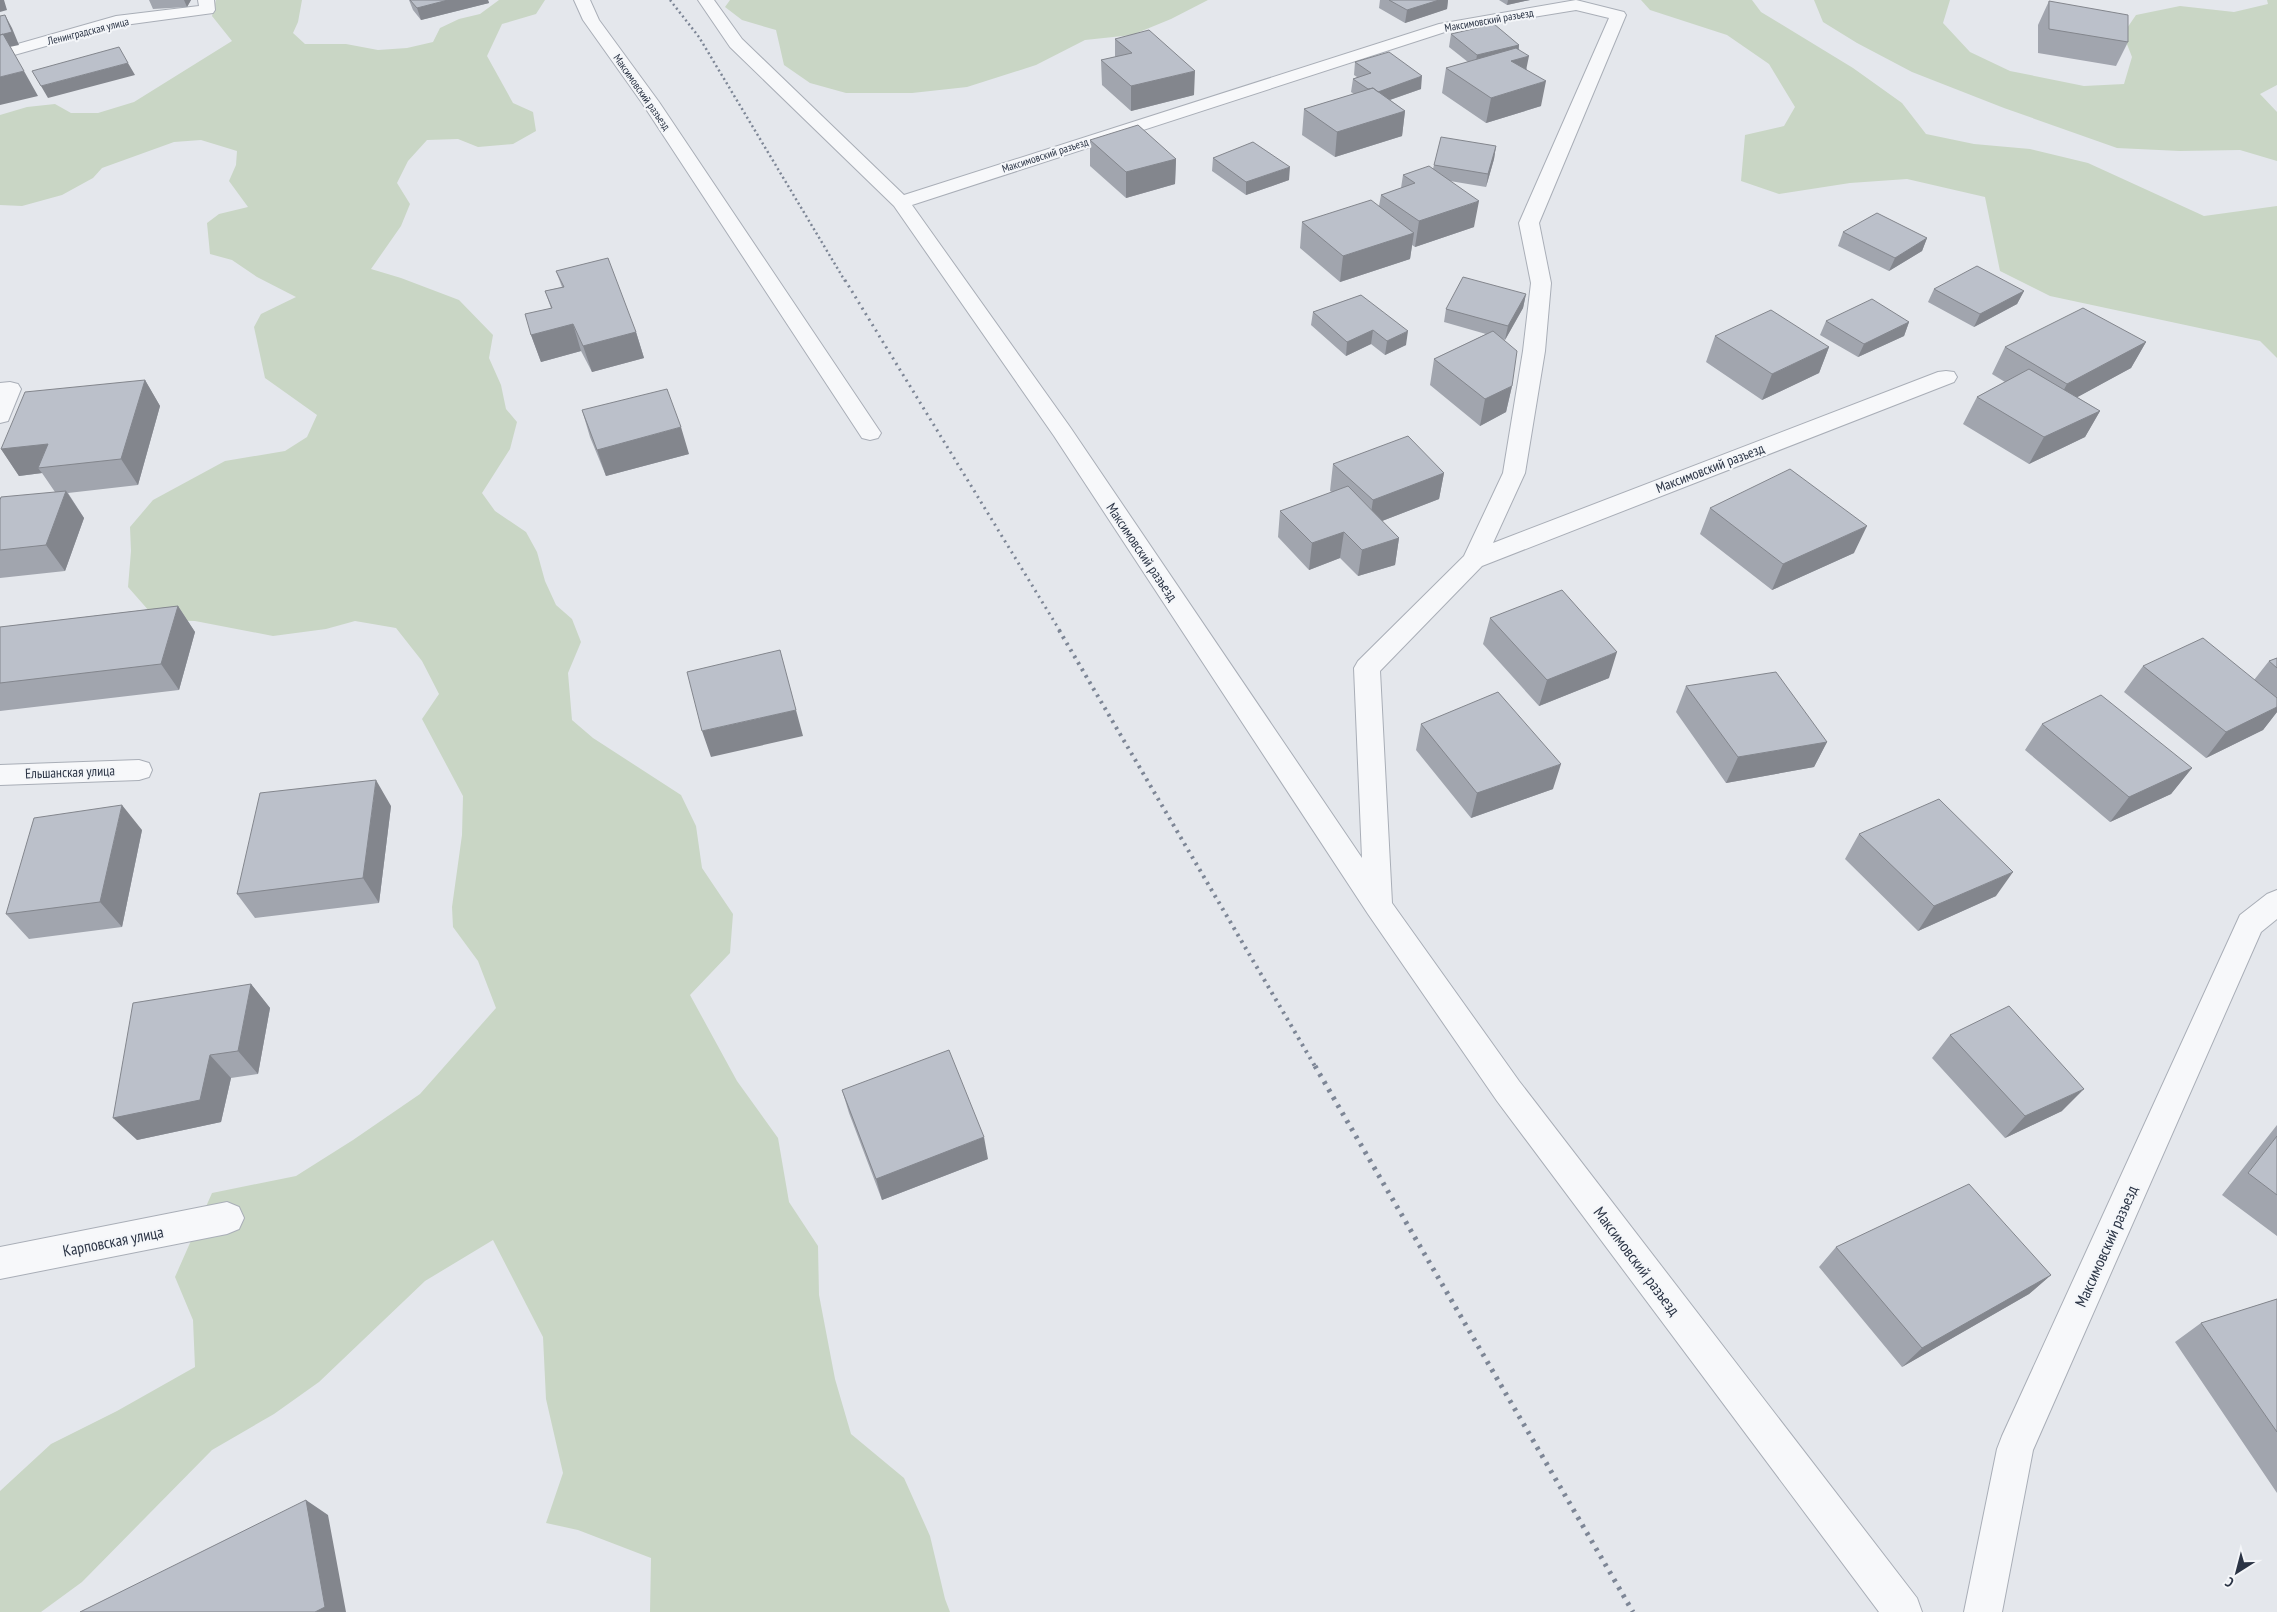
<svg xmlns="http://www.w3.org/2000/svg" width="2277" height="1612" font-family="'PT Sans Narrow',sans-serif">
<rect width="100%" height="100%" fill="#e4e7ec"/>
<!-- green -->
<path fill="#c9d6c5" d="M216,0H302L298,22L293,33L305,44H346L378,50L407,48L433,42L440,28L459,19L480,14L499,0H545L536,14L502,24L487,56L513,103L533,112L536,131L513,144L478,147L458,139L427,140L408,161L397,183L410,204L401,226L371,269L401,278L459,300L493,335L489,358L501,385L506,409L517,422L510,449L482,493L495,511L526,532L537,552L545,581L556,605L572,619L581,642L568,673L572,720L593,738L681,795L696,826L702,868L733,914L730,953L690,995L737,1081L778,1138L789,1202L818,1246L819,1295L835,1379L851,1434L904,1478L930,1536L945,1599L950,1612H650L651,1558L578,1530L546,1523L563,1473L546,1399L543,1337L493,1240L425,1281L319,1382L274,1414L212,1450L82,1582L41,1612H0V1491L51,1444L117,1411L195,1367L193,1320L175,1277L212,1193L296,1176L353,1140L420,1094L496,1008L478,961L453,927L452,907L462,835L463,796L422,719L439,694L422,661L396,628L355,621L326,629L273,636L195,621L157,620L128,587L131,551L130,527L153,500L225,461L285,451L307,437L317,415L265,378L254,327L261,314L296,297L257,277L232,260L210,254L207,223L219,214L248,207L229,181L236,165L237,151L201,140L174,142L102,168L93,178L62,195L22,206L0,205V115L27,107L55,104L71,113H98L134,102L232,41L212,16Z
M730,0H1208L1171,19L1132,35L1085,40L1036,65L967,87L912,93H846L810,83L784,65L776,30L742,20L725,7Z
M1641,0H1752L1761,12L1853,68L1902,103L1926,134L1974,144L2030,149L2088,163L2204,216L2277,206V358L2260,341L2050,296L2000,271L1985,197L1907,179L1850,183L1779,194L1741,181L1745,135L1784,126L1795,107L1769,64L1727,35L1650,10Z
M1814,0H1950L1943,23L1970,52L2010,71L2084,86L2124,84L2132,57L2123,34L2136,15L2180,6L2234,12L2268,4L2267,0H2277V85L2260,94L2277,112V161L2240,150L2180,151L2117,148L2004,108L1912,72L1857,43L1823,22Z"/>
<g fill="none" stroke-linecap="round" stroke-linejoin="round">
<!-- street casing -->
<g stroke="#a9aeb7" stroke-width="2">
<path id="street" d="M198,0H214L215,10L213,13L117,26L0,59V49L116,16L199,6Z
M574,0H590L599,20L659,102L881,433L878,438L870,440L862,438L642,103L583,20Z
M698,0H714L742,39L904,195L1439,24L1576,0L1624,12L1626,15L1539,223L1551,283L1545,351L1525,473L1493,543L1938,372L1946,371L1954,372L1957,377L1954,382L1482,566L1380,671L1392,903L1519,1081L1917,1598L1922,1612H1879L1497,1101L1368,914L1054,436L894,206L730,47ZM1576,10L1609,18L1519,223L1531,283L1523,351L1503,473L1464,556L1358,661L1354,668L1362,858L1070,427L912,205L1448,31Z
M10,382L18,384L21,389L8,421L0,423V383Z
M139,760L149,763L152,770L149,777L139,780L0,785V765Z
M2277,890V919L2261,932L2033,1450L2002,1612H1964L1997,1449L2002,1436L2240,915L2267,894Z
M227,1202L239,1207L244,1218L239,1229L227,1234L0,1279V1247Z"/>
</g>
<!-- street -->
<use href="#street" fill="#f7f8fa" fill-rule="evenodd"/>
<!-- rail-far3 -->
<path stroke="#7d8696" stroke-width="2.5" stroke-dasharray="2 3" stroke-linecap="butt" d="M670,0L699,37L845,281"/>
<!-- rail-far2 -->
<path stroke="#7d8696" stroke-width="3" stroke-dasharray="2 4.5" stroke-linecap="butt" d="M845,280L1060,631"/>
<!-- rail-far1 -->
<path stroke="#7d8696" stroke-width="4" stroke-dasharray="2.5 5" stroke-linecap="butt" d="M1059,630L1316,1068"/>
<!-- rail -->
<path stroke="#7d8696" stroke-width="5" stroke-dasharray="3 6" stroke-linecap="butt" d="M1315,1066L1633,1612"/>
</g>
<!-- wall -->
<path fill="#a1a5ae" d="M149,0H191L187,7L153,9Z
M409,0H488L489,3L421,20L413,10Z
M1380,0H1448L1447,9L1405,23L1379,8Z
M1499,0H1530L1507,5Z
M2049,1L2128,42L2116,66L2038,53V25Z
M1451,34L1519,45V49L1541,106L1486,123L1442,93L1446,68L1468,62L1449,47Z
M1115,39L1194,95L1131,111L1102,85L1101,60L1115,57Z
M1355,62L1421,89L1390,100L1405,111L1402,136L1335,157L1302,135L1304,109L1354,94L1351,92L1353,79L1357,77L1354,75Z
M1090,140L1176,159L1175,184L1126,198L1090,166Z
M1496,146L1494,159L1486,187L1450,181L1474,227L1415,247L1412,245L1410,259L1340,282L1300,248L1302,222L1379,206L1381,195L1401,188L1403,175L1433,169L1434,165Z
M1213,158L1289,180L1246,195L1212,171Z
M1843,232L1927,238L1922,251L1889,271L1838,246Z
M556,271L636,332L644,358L592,372L581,351L541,362L531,335L551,308L545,291L562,287Z
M1934,289L2024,291L2017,304L1974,327L1928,302Z
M1526,294L1523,308L1505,340L1502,339L1512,386L1506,412L1480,426L1430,385L1434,359L1486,334L1444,322L1446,309Z
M1361,295L1406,345L1385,355L1371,344L1346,356L1311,325L1313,312Z
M1826,321L1909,322L1904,336L1858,357L1820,335Z
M1715,336L1829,347L1819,373L1762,400L1706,362Z
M2146,342L2131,368L2077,397L2100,411L2085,437L2029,464L1963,424L1977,397L2005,382L1992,374L2005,347Z
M145,380L160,406L138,485L68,493L84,518L65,571L0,578V550L55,492L42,473L19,476L1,449Z
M582,410L689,454L606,476L590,437Z
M1333,464L1444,473L1439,499L1382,521L1399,538L1395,565L1358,576L1340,558L1309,570L1278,537L1280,511L1332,492L1330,491Z
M1710,508L1854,553L1772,590L1700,534Z
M178,606L195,632L179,690L0,711V627Z
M1490,618L1609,678L1539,706L1483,644Z
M2277,658V712L2263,730L2206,758L2124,692L2143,666L2254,680L2269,661Z
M1686,686L1827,742L1814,767L1726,783L1676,712Z
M1421,724L1553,789L1471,818L1416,750Z
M2042,724L2192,768L2171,794L2110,822L2025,750Z
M391,806L379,903L255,918L237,894Z
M142,830L122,927L29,939L6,914Z
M1859,834L1996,896L1918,931L1845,859Z
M251,984L270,1008L258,1074L231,1078L221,1122L137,1140Z
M1950,1035L2062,1111L2005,1138L1932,1058Z
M842,1090L988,1159L882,1200L849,1113Z
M2277,1125V1236L2222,1195Z
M1836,1247L2051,1275L2029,1294L1902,1367L1819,1267Z
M2277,1299V1493L2175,1342L2201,1323Z"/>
<!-- shaded-wall -->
<path fill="#83868d" d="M0,0H4L7,10L0,12Z
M184,0H191L187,7Z
M448,0H488L489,3L421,20L417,8Z
M1439,0H1448L1447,9L1405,23L1407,10Z
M1508,0H1530L1507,5Z
M5,15L12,28L19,45L0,49Z
M1519,45L1517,58L1475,68L1477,55Z
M1529,56L1524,80L1511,61Z
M128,63L135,75L48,98L41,86Z
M24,71L38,96L0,105V77Z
M1195,71L1194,95L1131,111V86Z
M1422,76L1421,89L1372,106L1374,93Z
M1546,81L1541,106L1486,123L1491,98Z
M1405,111L1402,136L1335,157L1337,132Z
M1496,146L1494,159L1486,187L1488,174Z
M1176,159L1175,184L1126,198V172Z
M1290,167L1289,180L1246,195V182Z
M1479,201L1474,227L1415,247L1419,221Z
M1414,233L1410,259L1340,282L1343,256Z
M1927,238L1922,251L1889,271L1895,258Z
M2024,291L2017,304L1974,327L1980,314Z
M1526,294L1523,308L1505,340L1508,326Z
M1909,322L1904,336L1858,357L1864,344Z
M573,324L581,351L541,362L531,335Z
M1373,330L1371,344L1346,356L1347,342Z
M1408,331L1406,345L1385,355L1387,341Z
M636,332L644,358L592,372L583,346Z
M2146,342L2131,368L2052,411L2067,384Z
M1829,347L1819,373L1762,400L1772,374Z
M145,380L160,406L138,485L121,459Z
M1512,386L1506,412L1480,426L1485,399Z
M2100,411L2085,437L2029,464L2044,437Z
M681,427L689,454L606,476L597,450Z
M48,444L38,468L42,473L19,476L1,449Z
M1444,473L1439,499L1369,526L1373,500Z
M66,491L84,518L65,571L46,545Z
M1867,526L1854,553L1772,590L1783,564Z
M1344,532L1340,558L1309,570L1312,543Z
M1399,538L1395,565L1358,576L1362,550Z
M178,606L195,632L179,690L161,664Z
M1617,652L1609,678L1539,706L1547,680Z
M2277,707V712L2263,730L2206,758L2226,732Z
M796,710L803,736L711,757L702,731Z
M1827,742L1814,767L1726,783L1738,757Z
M1561,764L1553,789L1471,818L1477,793Z
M2192,768L2171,794L2110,822L2129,797Z
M376,780L391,806L379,903L363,878Z
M122,805L142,830L122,927L100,902Z
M2013,872L1996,896L1918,931L1934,906Z
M251,984L270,1008L258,1074L238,1051Z
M210,1055L231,1078L221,1122L137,1140L113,1118Z
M2084,1089L2062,1111L2005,1138L2025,1116Z
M984,1137L988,1159L882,1200L876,1179Z
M2051,1275L2029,1294L1902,1367L1922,1348Z
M306,1500L328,1515L346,1612H315Z"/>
<!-- building -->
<path fill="#bbc0ca" stroke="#83868d" d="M410,0H448L417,8Z
M1389,0H1439L1407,10Z
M2049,1L2128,15V42L2049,29Z
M5,15L12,32L0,35V16Z
M1494,24L1519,45L1477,55L1451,34Z
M1149,30L1195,71L1131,86L1101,60L1132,53L1115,39Z
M3,34L24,71L0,77V35Z
M119,47L128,63L41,86L32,71Z
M1516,48L1529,56L1511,61L1546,81L1491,98L1446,68Z
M1389,52L1422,76L1378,92L1373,88L1368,89L1353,79L1371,73L1355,62Z
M1373,88L1405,111L1337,132L1304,109Z
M1138,125L1176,159L1126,172L1090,140Z
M1441,137L1496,146L1488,174L1434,165Z
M1253,142L1290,167L1246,182L1213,158Z
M1429,166L1479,201L1419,221L1381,195L1415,183L1403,175Z
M1371,200L1414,233L1343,256L1302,222Z
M1877,213L1927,238L1895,258L1843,232Z
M608,258L636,332L583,346L573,324L531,335L525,314L552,308L545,291L564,287L556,271Z
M1977,266L2024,291L1980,314L1934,289Z
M1463,277L1526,294L1508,326L1446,309Z
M1361,295L1408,331L1387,341L1373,330L1347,342L1313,312Z
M1872,299L1909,322L1864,344L1826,321Z
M2083,308L2146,342L2067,384L2005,347Z
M1771,310L1829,347L1772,374L1715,336Z
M1493,331L1517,351L1512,386L1485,399L1434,359Z
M2029,369L2100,411L2044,437L1977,397Z
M145,380L121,459L38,468L48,444L1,449L25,392Z
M667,389L681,427L597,450L582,410Z
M1408,436L1444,473L1373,500L1333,464Z
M1790,469L1867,526L1783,564L1710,508Z
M1348,486L1399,538L1362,550L1344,532L1312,543L1280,511Z
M66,491L46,545L0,550V500L1,497Z
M1562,590L1617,652L1547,680L1490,618Z
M178,606L161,664L0,683V627Z
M2203,638L2277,698V707L2226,732L2143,666Z
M780,650L796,710L702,731L687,672Z
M2277,658V668L2269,661Z
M1776,672L1827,742L1738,757L1686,686Z
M1498,692L1561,764L1477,793L1421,724Z
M2101,695L2192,768L2129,797L2042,724Z
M376,780L363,878L237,894L260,793Z
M1939,799L2013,872L1934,906L1859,834Z
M122,805L100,902L6,914L34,818Z
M251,984L238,1051L210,1055L200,1100L113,1118L133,1003Z
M2009,1006L2084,1089L2025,1116L1950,1035Z
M949,1050L984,1137L876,1179L842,1090Z
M2277,1136V1195L2248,1173Z
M1969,1184L2051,1275L1922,1348L1836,1247Z
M2277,1299V1432L2201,1323Z
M306,1500L325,1607L315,1612H80Z"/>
<g text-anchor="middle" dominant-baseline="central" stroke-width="4" stroke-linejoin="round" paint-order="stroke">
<!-- far-street labels -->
<g font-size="11" fill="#2b3445" stroke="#f4f6f9">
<text transform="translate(1489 20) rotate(-10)">Максимовский разъезд</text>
<text transform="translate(88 31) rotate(-14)">Ленинградская улица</text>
<text transform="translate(642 92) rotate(55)">Максимовский разъезд</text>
<text transform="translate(1045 155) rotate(-18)">Максимовский разъезд</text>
</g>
<!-- street labels -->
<g font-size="14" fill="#2b3445" stroke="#f4f6f9">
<text transform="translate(1710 468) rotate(-21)">Максимовский разъезд</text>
<text transform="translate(1142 552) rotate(56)">Максимовский разъезд</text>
<text transform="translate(70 772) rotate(-2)">Ельшанская улица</text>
</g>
<!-- near-street labels -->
<g font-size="16" fill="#2b3445" stroke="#f4f6f9">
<text transform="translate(113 1241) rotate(-11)">Карповская улица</text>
<text transform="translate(2106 1246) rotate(-66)">Максимовский разъезд</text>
<text transform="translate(1637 1261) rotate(53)">Максимовский разъезд</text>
</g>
</g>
<!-- north arrow -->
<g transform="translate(2237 1572) rotate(216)" stroke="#f4f6f9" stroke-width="4" paint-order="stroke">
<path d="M0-4L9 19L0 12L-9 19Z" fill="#2b3445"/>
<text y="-8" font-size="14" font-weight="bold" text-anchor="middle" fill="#2b3445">С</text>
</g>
</svg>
